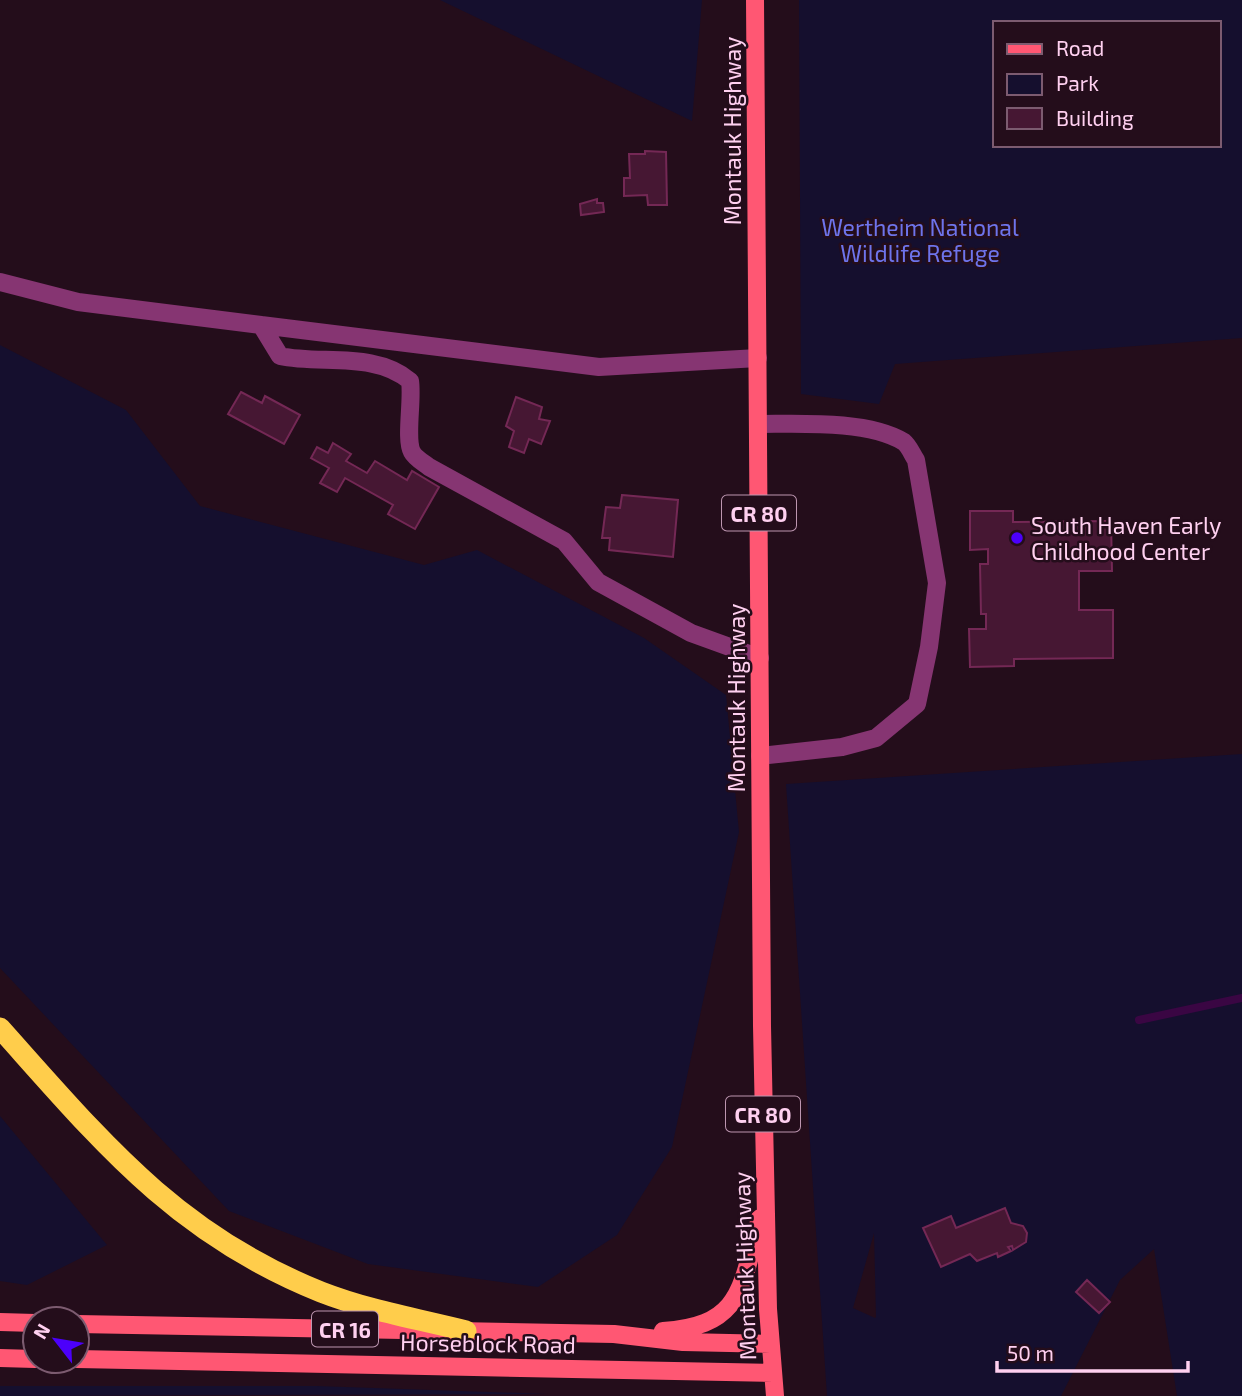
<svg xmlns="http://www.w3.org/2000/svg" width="1242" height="1396" font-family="'Exo 2',sans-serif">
<rect width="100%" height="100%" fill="#240d1b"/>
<!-- green -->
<path fill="#150f2e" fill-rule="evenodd" d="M440,0H702L692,121Z
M799,0H1242V338L895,364L879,404L801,394ZM995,23H1219V145H995Z
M0,345L126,410L200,506L424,565L477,550L644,638L726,695L739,832L672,1147L617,1235L538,1287L368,1264L229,1211L0,968Z
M1242,754V1396H1177L1154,1249L1120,1280L1061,1396H827L786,784ZM874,1233L876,1317L875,1318L853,1308Z
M0,1116L107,1245L27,1285L0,1281Z
M0,1386H317L548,1394L0,1396Z"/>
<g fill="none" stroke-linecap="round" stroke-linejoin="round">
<!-- stream -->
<path stroke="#3a0643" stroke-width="8" d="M1139,1020L1242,998"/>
</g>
<!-- building -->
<path fill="#461733" stroke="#742855" stroke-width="2" d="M645,151L666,152L667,205H648L647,195L624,196V178H630L629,154H645Z
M597,199V203H603L604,212L581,215L580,204Z
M241,392L262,403L265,396L300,415L284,444L228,414Z
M516,397L542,407L539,419L550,421L541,444L529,439L524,453L509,447L514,431L506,426Z
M333,443L351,454L346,461L367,473L375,461L407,480L412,471L439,487L415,529L388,514L393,505L345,478L337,492L320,483L329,468L311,458L317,447L328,453Z
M622,495L678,500L673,557L609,550L610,538H602L606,507L620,508Z
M970,511H1013V522L1111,521L1112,571H1079V610H1113V658L1014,659V666L970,667L969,629H986V614H981L980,564H988V549L970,550Z
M1005,1208L1011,1223L1023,1226L1027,1233L1026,1242L1013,1250L1012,1246L1008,1247L1011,1251L998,1257L997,1253L977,1261L970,1254L941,1267L923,1228L951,1216L956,1228Z
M1087,1280L1110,1302L1099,1313L1076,1292Z"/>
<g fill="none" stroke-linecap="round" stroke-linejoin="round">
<!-- minor -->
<path stroke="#863572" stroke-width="18" d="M0,282L78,302L261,325L280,356C321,365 375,351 410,381C413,400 405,439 412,452C415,458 424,463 429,467L564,541L598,582L691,633L760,658
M261,325L599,367L758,358
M759,424C799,424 868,420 904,442C909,446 912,454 916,460L937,583L929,647L917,704L876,738L842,747L760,756"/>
<!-- major -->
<path stroke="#ff5773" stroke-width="18" d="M755,0L762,1026L768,1309L775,1396
M0,1322L35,1323
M77,1324L614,1334L683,1342L770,1344
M663,1331C744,1326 741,1285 760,1218
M0,1358L35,1359
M77,1359L773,1373"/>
<!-- highway -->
<path stroke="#ffcd4b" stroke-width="21" d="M0,1028C101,1141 176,1234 321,1292C367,1310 418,1319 466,1331"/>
</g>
<!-- markers -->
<circle fill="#4c00fb" stroke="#240d1b" stroke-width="2.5" cx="1017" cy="538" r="7"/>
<g text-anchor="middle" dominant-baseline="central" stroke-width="5" stroke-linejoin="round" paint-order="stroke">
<!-- shield labels -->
<g fill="#240d1b" stroke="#bd96b0" stroke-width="2">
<rect x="722" y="495.5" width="74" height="35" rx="5"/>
<rect x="726" y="1096.5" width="74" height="35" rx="5"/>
<rect x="312" y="1311.5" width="66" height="35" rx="5"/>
</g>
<g font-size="21" font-weight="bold" fill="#ffd0f0">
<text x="759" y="513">CR 80</text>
<text x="763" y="1114">CR 80</text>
<text x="345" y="1329">CR 16</text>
</g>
<!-- street labels -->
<g font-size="23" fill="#ffd0f0" stroke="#240d1b">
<text transform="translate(732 131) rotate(-90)">Montauk Highway</text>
<text transform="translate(736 698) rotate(-90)">Montauk Highway</text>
<text transform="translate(744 1266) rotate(-92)">Montauk Highway</text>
<text transform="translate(488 1343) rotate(1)">Horseblock Road</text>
</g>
<!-- park labels -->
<g font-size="23" fill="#6e74eb" stroke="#240d1b">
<text x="920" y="227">Wertheim National<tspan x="920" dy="26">Wildlife Refuge</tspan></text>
</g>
<!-- poi labels -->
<g font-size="23" fill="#ffd0f0" stroke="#240d1b" text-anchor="start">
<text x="1031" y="525">South Haven Early<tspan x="1031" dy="26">Childhood Center</tspan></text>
</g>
</g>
<!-- legend -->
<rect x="993" y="21" width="228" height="126" fill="#240d1b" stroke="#7c5b70" stroke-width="2"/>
<rect x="1007" y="44" width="35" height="10" fill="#ff5773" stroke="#7c5b70" stroke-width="2"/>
<text x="1056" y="56" font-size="21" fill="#ffd0f0">Road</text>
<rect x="1007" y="74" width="35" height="21" fill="#150f2e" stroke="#7c5b70" stroke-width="2"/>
<text x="1056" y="91" font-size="21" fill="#ffd0f0">Park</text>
<rect x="1007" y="108" width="35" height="21" fill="#461733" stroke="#7c5b70" stroke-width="2"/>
<text x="1056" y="126" font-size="21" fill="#ffd0f0">Building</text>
<!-- north arrow -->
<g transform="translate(56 1340) rotate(301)"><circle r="33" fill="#240d1b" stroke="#7c5b70" stroke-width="2"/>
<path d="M0-5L12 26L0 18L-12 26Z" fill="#4c00fb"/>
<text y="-10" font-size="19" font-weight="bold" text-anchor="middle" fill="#ffd0f0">N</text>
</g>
<!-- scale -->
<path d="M997 1361v10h191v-10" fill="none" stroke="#ffd0f0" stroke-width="3.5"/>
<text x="1007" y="1361" font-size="21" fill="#ffd0f0" stroke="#240d1b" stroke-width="5" paint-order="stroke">50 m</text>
</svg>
